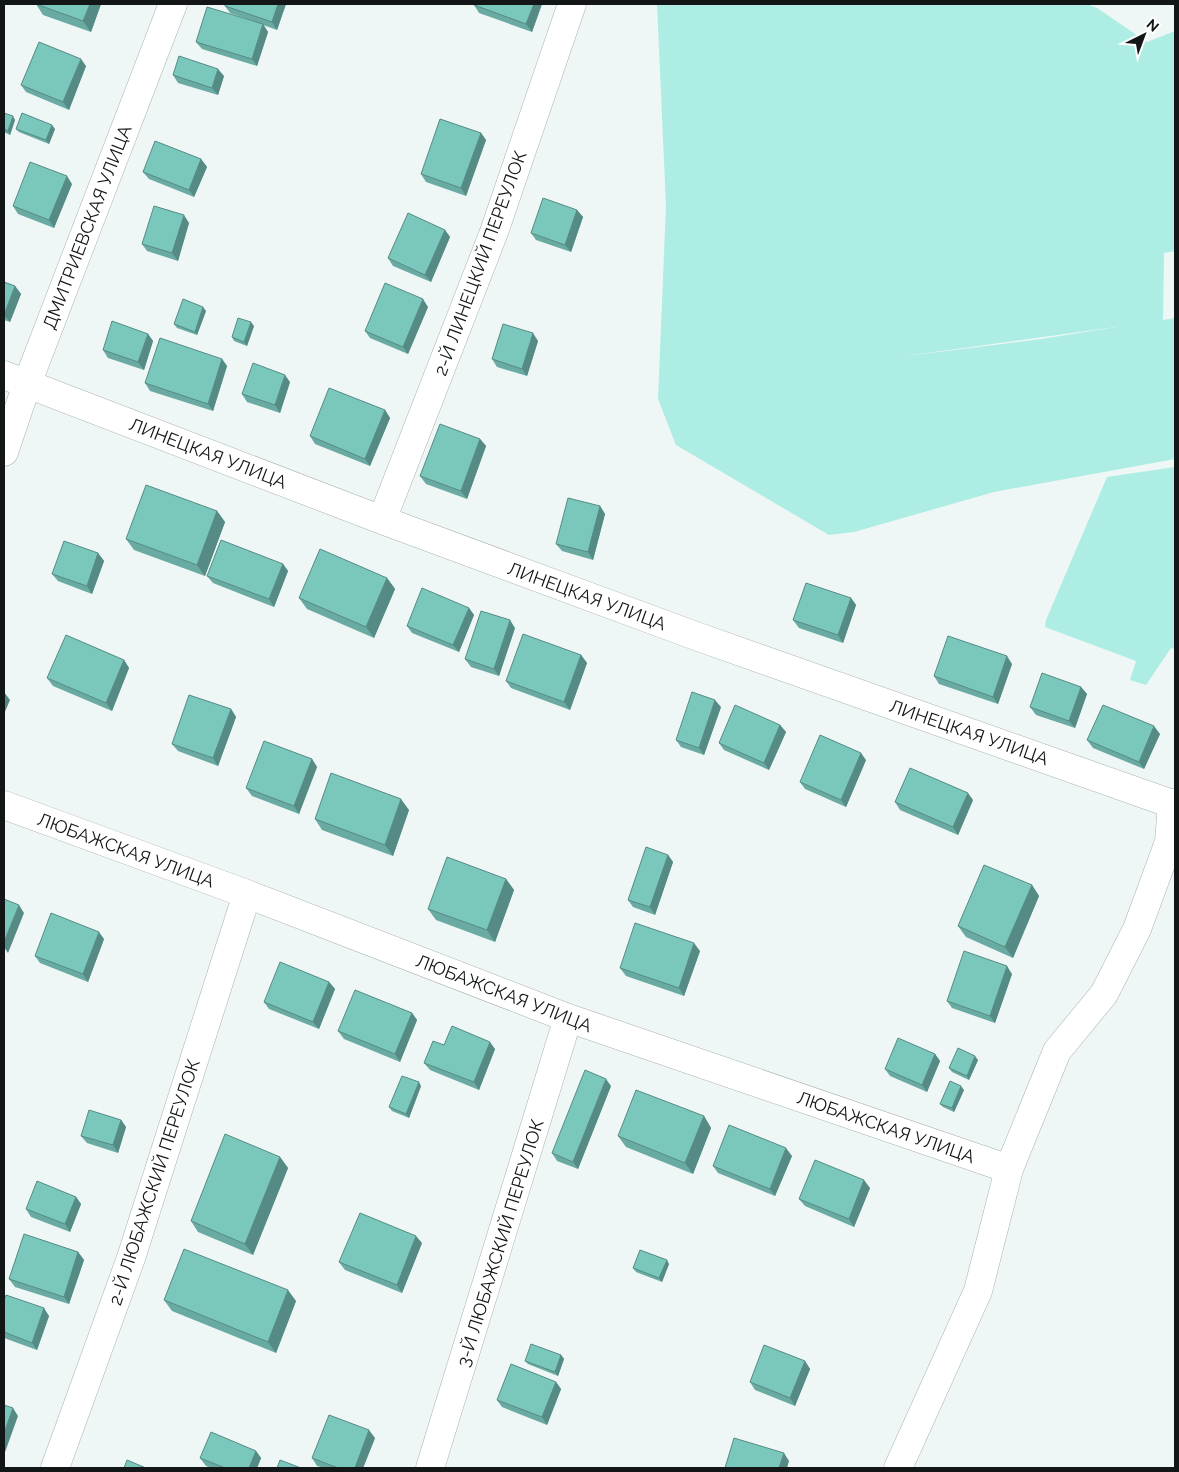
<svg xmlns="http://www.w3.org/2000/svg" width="1179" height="1472" font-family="Raleway,sans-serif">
<rect width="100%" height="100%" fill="#eef7f5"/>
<!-- green -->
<path fill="#adede3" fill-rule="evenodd" d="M657,4H1087L1097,8L1147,42L1175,31V251L1164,253L1163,320L1175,318V459L994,492L854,532L829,535L676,445L658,399L666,206ZM1123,326L1041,339L898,357Z
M1175,467V649L1171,648L1146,685L1130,680L1136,661L1045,627L1046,620L1107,477Z"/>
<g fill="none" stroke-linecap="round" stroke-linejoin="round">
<!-- minor casing -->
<g stroke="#aab2b0" stroke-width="29">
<path id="minor" d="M4,375L382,520L693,635L1175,805
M4,452L27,384L173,4
M382,520L494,232L572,4
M4,805L247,894L568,1018L1009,1169
M55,1468L131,1258L247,894
M430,1468L568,1018
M898,1468L978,1291L1009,1169L1057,1051L1104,994L1137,929L1169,842L1172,803"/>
</g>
<!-- minor -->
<use href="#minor" stroke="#fff" stroke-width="28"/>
</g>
<!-- wall -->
<path fill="#69aba2" d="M36,4H101L91,32L43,15Z
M225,4H286L277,30L263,25L268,32L257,66L202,49L196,42L256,22L230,13L225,6Z
M475,4H542L532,32L479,13L474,5Z
M86,66L69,110L26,92L21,85Z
M173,75L224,76L218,95L178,83Z
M4,113L15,120L10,135L4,132Z
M16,129H55L49,144L19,132Z
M481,133L486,140L466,196L426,182L421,174Z
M201,159L207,167L194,197L149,179L143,172Z
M72,184L54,228L18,214L13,206Z
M577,210L583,217L571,252L536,240L531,233Z
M189,223L178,261L147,251L142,244Z
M445,230L450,237L431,282L393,266L388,258Z
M4,282L15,286L21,294L10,322L4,320Z
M428,307L408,354L370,338L365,331Z
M206,311L197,335L177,328L174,324Z
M254,326L247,346L234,341L232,337Z
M148,334L153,341L144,370L108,358L103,350Z
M538,341L527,376L497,367L492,359Z
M222,359L227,366L213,411L150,391L145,383Z
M290,382L280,413L247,402L242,394Z
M385,410L390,418L370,466L315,444L310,436Z
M480,439L486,446L467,499L426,484L420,476Z
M600,506L605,514L593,560L562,551L556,544Z
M217,511L225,522L205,576L134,550L126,539Z
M98,553L104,561L92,594L58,581L52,574Z
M283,564L288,571L274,607L213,583L207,576Z
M387,578L395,589L374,638L307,609L299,598Z
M851,598L856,605L843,643L799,628L793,620Z
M469,608L474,615L459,652L412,633L407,626Z
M515,628L499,676L471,667L465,659Z
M581,655L587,663L570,710L511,688L506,681Z
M124,660L129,668L112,711L53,686L47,678Z
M1012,664L998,704L939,684L934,676Z
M1081,687L1087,694L1075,728L1036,715L1030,707Z
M721,707L704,755L681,747L676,740Z
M231,709L236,717L218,766L178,751L172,744Z
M780,725L786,732L769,770L724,750L719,743Z
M1160,734L1144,769L1093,748L1087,740Z
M312,759L317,767L299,814L252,796L246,788Z
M866,760L846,807L805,789L800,782Z
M973,800L958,835L900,810L895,802Z
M409,810L393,856L322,830L315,819Z
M668,855L673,862L655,915L633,907L628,900Z
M506,879L514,890L495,942L436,920L428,909Z
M1032,885L1039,896L1013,958L966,937L958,926Z
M104,939L88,982L40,963L35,956Z
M700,951L684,996L626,976L620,968Z
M1012,974L995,1023L952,1008L947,1001Z
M329,982L335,989L319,1029L269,1009L264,1002Z
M412,1013L417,1020L400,1062L344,1039L338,1031Z
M444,1045L495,1049L479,1090L430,1070L424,1063Z
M935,1054L940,1061L927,1092L890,1076L885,1069Z
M978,1060L969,1080L952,1072L949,1068Z
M421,1086L409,1118L392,1111L389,1107Z
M611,1086L578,1169L557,1161L552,1153Z
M964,1090L954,1112L943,1107L940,1104Z
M704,1116L711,1128L693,1174L626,1147L618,1136Z
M121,1120L126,1127L118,1153L87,1143L81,1136Z
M792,1156L775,1196L718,1173L713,1166Z
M280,1157L288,1168L253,1255L198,1232L191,1221Z
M870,1188L854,1227L805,1206L799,1199Z
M76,1197L81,1204L70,1232L31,1217L26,1209Z
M422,1243L402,1293L345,1270L339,1262Z
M78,1252L84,1260L69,1304L15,1287L9,1279Z
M669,1264L662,1282L636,1272L633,1268Z
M4,1300L49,1316L37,1350L4,1338Z
M164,1300L296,1301L276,1353L172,1311Z
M561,1355L564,1359L558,1376L528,1364L525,1361Z
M805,1361L810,1369L795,1406L755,1390L750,1382Z
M556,1382L561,1389L547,1425L502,1407L497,1400Z
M375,1438L363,1468H324L317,1466L312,1458Z
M256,1451L261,1458L257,1468H211L206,1466L200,1458Z"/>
<!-- shaded-wall -->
<path fill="#558b84" d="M90,4H101L91,32L83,21Z
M278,4H286L277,30L272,22Z
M534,4H542L532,32L526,24Z
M263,24L268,32L257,66L252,59Z
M81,59L86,66L69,110L63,102Z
M218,69L224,76L218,95L212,88Z
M13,116L15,120L10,135L8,131Z
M52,125L55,129L49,144L46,140Z
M481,133L486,140L466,196L461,188Z
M201,159L207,167L194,197L189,190Z
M67,176L72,184L54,228L49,220Z
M577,210L583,217L571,252L565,245Z
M184,215L189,223L178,261L172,253Z
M445,230L450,237L431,282L425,275Z
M15,286L21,294L10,322L4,315Z
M423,299L428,307L408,354L403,347Z
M203,307L206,311L197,335L195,332Z
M251,322L254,326L247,346L244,342Z
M533,333L538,341L527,376L522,369Z
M148,334L153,341L144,370L138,362Z
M222,359L227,366L213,411L208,404Z
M285,375L290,382L280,413L275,405Z
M385,410L390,418L370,466L365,459Z
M480,439L486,446L467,499L461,491Z
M600,506L605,514L593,560L588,552Z
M217,511L225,522L205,576L197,565Z
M98,553L104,561L92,594L87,586Z
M283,564L288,571L274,607L269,599Z
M387,578L395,589L374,638L366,627Z
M851,598L856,605L843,643L838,635Z
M469,608L474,615L459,652L453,645Z
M510,620L515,628L499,676L494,669Z
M581,655L587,663L570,710L564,702Z
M1007,656L1012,664L998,704L993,697Z
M124,660L129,668L112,711L106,703Z
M1081,687L1087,694L1075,728L1069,721Z
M4,692L10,700L4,714Z
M715,700L721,707L704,755L699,748Z
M231,709L236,717L218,766L213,758Z
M780,725L786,732L769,770L764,763Z
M1154,726L1160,734L1144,769L1139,762Z
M861,753L866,760L846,807L841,800Z
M312,759L317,767L299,814L294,806Z
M968,793L973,800L958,835L953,827Z
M401,799L409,810L393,856L385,845Z
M668,855L673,862L655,915L650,907Z
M506,879L514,890L495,942L487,930Z
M1032,885L1039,896L1013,958L1005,947Z
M19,905L24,913L8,953L4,947V942Z
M99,932L104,939L88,982L83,974Z
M694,943L700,951L684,996L679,988Z
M1007,966L1012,974L995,1023L990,1016Z
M329,982L335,989L319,1029L313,1022Z
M412,1013L417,1020L400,1062L395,1054Z
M490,1042L495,1049L479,1090L474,1082Z
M935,1054L940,1061L927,1092L922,1085Z
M975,1056L978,1060L969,1080L967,1076Z
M606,1079L611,1086L578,1169L573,1162Z
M419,1082L421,1086L409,1118L406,1114Z
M961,1086L964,1090L954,1112L952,1108Z
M704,1116L711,1128L693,1174L685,1163Z
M121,1120L126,1127L118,1153L113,1145Z
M786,1148L792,1156L775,1196L770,1189Z
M280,1157L288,1168L253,1255L245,1244Z
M864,1180L870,1188L854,1227L849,1219Z
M76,1197L81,1204L70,1232L65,1224Z
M416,1236L422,1243L402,1293L397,1285Z
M78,1252L84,1260L69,1304L64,1297Z
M667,1260L669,1264L662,1282L659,1278Z
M288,1290L296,1301L276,1353L268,1342Z
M44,1308L49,1316L37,1350L32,1343Z
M561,1355L564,1359L558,1376L555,1372Z
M805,1361L810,1369L795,1406L790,1398Z
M556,1382L561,1389L547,1425L542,1417Z
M13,1408L18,1416L4,1455V1433Z
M369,1430L375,1438L363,1468H355Z
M256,1451L261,1458L257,1468H249Z
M784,1453L789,1461L787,1468H779Z"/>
<!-- building -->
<path fill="#7ac7bc" stroke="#558b84" d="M36,4H90L83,21Z
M225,4H278L272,22L225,6Z
M475,4H534L526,24L474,5Z
M207,7L263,24L252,59L196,42Z
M39,42L81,59L63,102L21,85Z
M179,56L218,69L212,88L173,75Z
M4,113L13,116L8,131L4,129Z
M22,113L52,125L46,140L16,129Z
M440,119L481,133L461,188L421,174Z
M155,141L201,159L189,190L143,172Z
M30,162L67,176L49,220L13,206Z
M543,198L577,210L565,245L531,233Z
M154,206L184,215L172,253L142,244Z
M408,213L445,230L425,275L388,258Z
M4,282L15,286L4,315Z
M385,283L423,299L403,347L365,331Z
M183,299L203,307L195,332L174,324Z
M238,318L251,322L244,342L232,337Z
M112,321L148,334L138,362L103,350Z
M503,324L533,333L522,369L492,359Z
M160,338L222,359L208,404L145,383Z
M253,363L285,375L275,405L242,394Z
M329,388L385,410L365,459L310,436Z
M440,424L480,439L461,491L420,476Z
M146,485L217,511L197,565L126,539Z
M568,498L600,506L588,552L556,544Z
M221,540L283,564L269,599L207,576Z
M64,541L98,553L87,586L52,574Z
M320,549L387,578L366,627L299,598Z
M806,583L851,598L838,635L793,620Z
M422,588L469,608L453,645L407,626Z
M481,611L510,620L494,669L465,659Z
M523,634L581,655L564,702L506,681Z
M66,635L124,660L106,703L47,678Z
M948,636L1007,656L993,697L934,676Z
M1042,673L1081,687L1069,721L1030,707Z
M692,692L715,700L699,748L676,740Z
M189,695L231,709L213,758L172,744Z
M735,705L780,725L764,763L719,743Z
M1103,705L1154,726L1139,762L1087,740Z
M820,735L861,753L841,800L800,782Z
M264,741L312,759L294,806L246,788Z
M910,768L968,793L953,827L895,802Z
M331,773L401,799L385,845L315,819Z
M646,847L668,855L650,907L628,900Z
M447,857L506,879L487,930L428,909Z
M984,865L1032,885L1005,947L958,926Z
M4,899L19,905L4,942Z
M51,913L99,932L83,974L35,956Z
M635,923L694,943L679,988L620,968Z
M964,951L1007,966L990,1016L947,1001Z
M280,962L329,982L313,1022L264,1002Z
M355,990L412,1013L395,1054L338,1031Z
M452,1026L490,1042L474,1082L424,1063L433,1041L444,1045Z
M898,1038L935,1054L922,1085L885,1069Z
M958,1048L975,1056L967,1076L949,1068Z
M585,1070L606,1079L573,1162L552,1153Z
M402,1076L419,1082L406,1114L389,1107Z
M950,1081L961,1086L952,1108L940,1104Z
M636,1090L704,1116L685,1163L618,1136Z
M89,1110L121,1120L113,1145L81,1136Z
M729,1125L786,1148L770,1189L713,1166Z
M225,1134L280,1157L245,1244L191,1221Z
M815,1160L864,1180L849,1219L799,1199Z
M37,1181L76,1197L65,1224L26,1209Z
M360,1213L416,1236L397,1285L339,1262Z
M24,1234L78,1252L64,1297L9,1279Z
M184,1249L288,1290L268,1342L164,1300Z
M640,1250L667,1260L659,1278L633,1268Z
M6,1295L44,1308L32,1343L4,1332V1300Z
M531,1344L561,1355L555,1372L525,1361Z
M764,1345L805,1361L790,1398L750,1382Z
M511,1364L556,1382L542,1417L497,1400Z
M4,1405L13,1408L4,1433Z
M329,1415L369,1430L355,1468H338L312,1458Z
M211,1432L256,1451L249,1468H225L200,1458Z
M734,1438L784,1453L779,1468H725Z
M127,1460L146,1468H124Z
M280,1460L301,1468H277Z"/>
<g text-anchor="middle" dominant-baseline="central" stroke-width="4.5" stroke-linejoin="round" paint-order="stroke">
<!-- street labels -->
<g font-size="18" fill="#131616" stroke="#fff">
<text transform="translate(87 227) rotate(-69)">ДМИТРИЕВСКАЯ УЛИЦА</text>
<text transform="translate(480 263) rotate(-70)">2-Й ЛИНЕЦКИЙ ПЕРЕУЛОК</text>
<text transform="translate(208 453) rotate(21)">ЛИНЕЦКАЯ УЛИЦА</text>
<text transform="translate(587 596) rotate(20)">ЛИНЕЦКАЯ УЛИЦА</text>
<text transform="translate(969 732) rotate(19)">ЛИНЕЦКАЯ УЛИЦА</text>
<text transform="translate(126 850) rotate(20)">ЛЮБАЖСКАЯ УЛИЦА</text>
<text transform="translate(504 993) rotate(21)">ЛЮБАЖСКАЯ УЛИЦА</text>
<text transform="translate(886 1127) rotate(19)">ЛЮБАЖСКАЯ УЛИЦА</text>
<text transform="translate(154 1182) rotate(-72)">2-Й ЛЮБАЖСКИЙ ПЕРЕУЛОК</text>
<text transform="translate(500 1243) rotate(-73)">3-Й ЛЮБАЖСКИЙ ПЕРЕУЛОК</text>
</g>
</g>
<!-- border -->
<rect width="1179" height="1472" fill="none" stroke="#131616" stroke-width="10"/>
<!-- north arrow -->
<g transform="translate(1144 35) rotate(42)" stroke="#ffffff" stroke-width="4" paint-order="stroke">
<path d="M0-4L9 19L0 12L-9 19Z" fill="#131616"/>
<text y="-8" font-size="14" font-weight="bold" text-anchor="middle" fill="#131616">N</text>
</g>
</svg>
